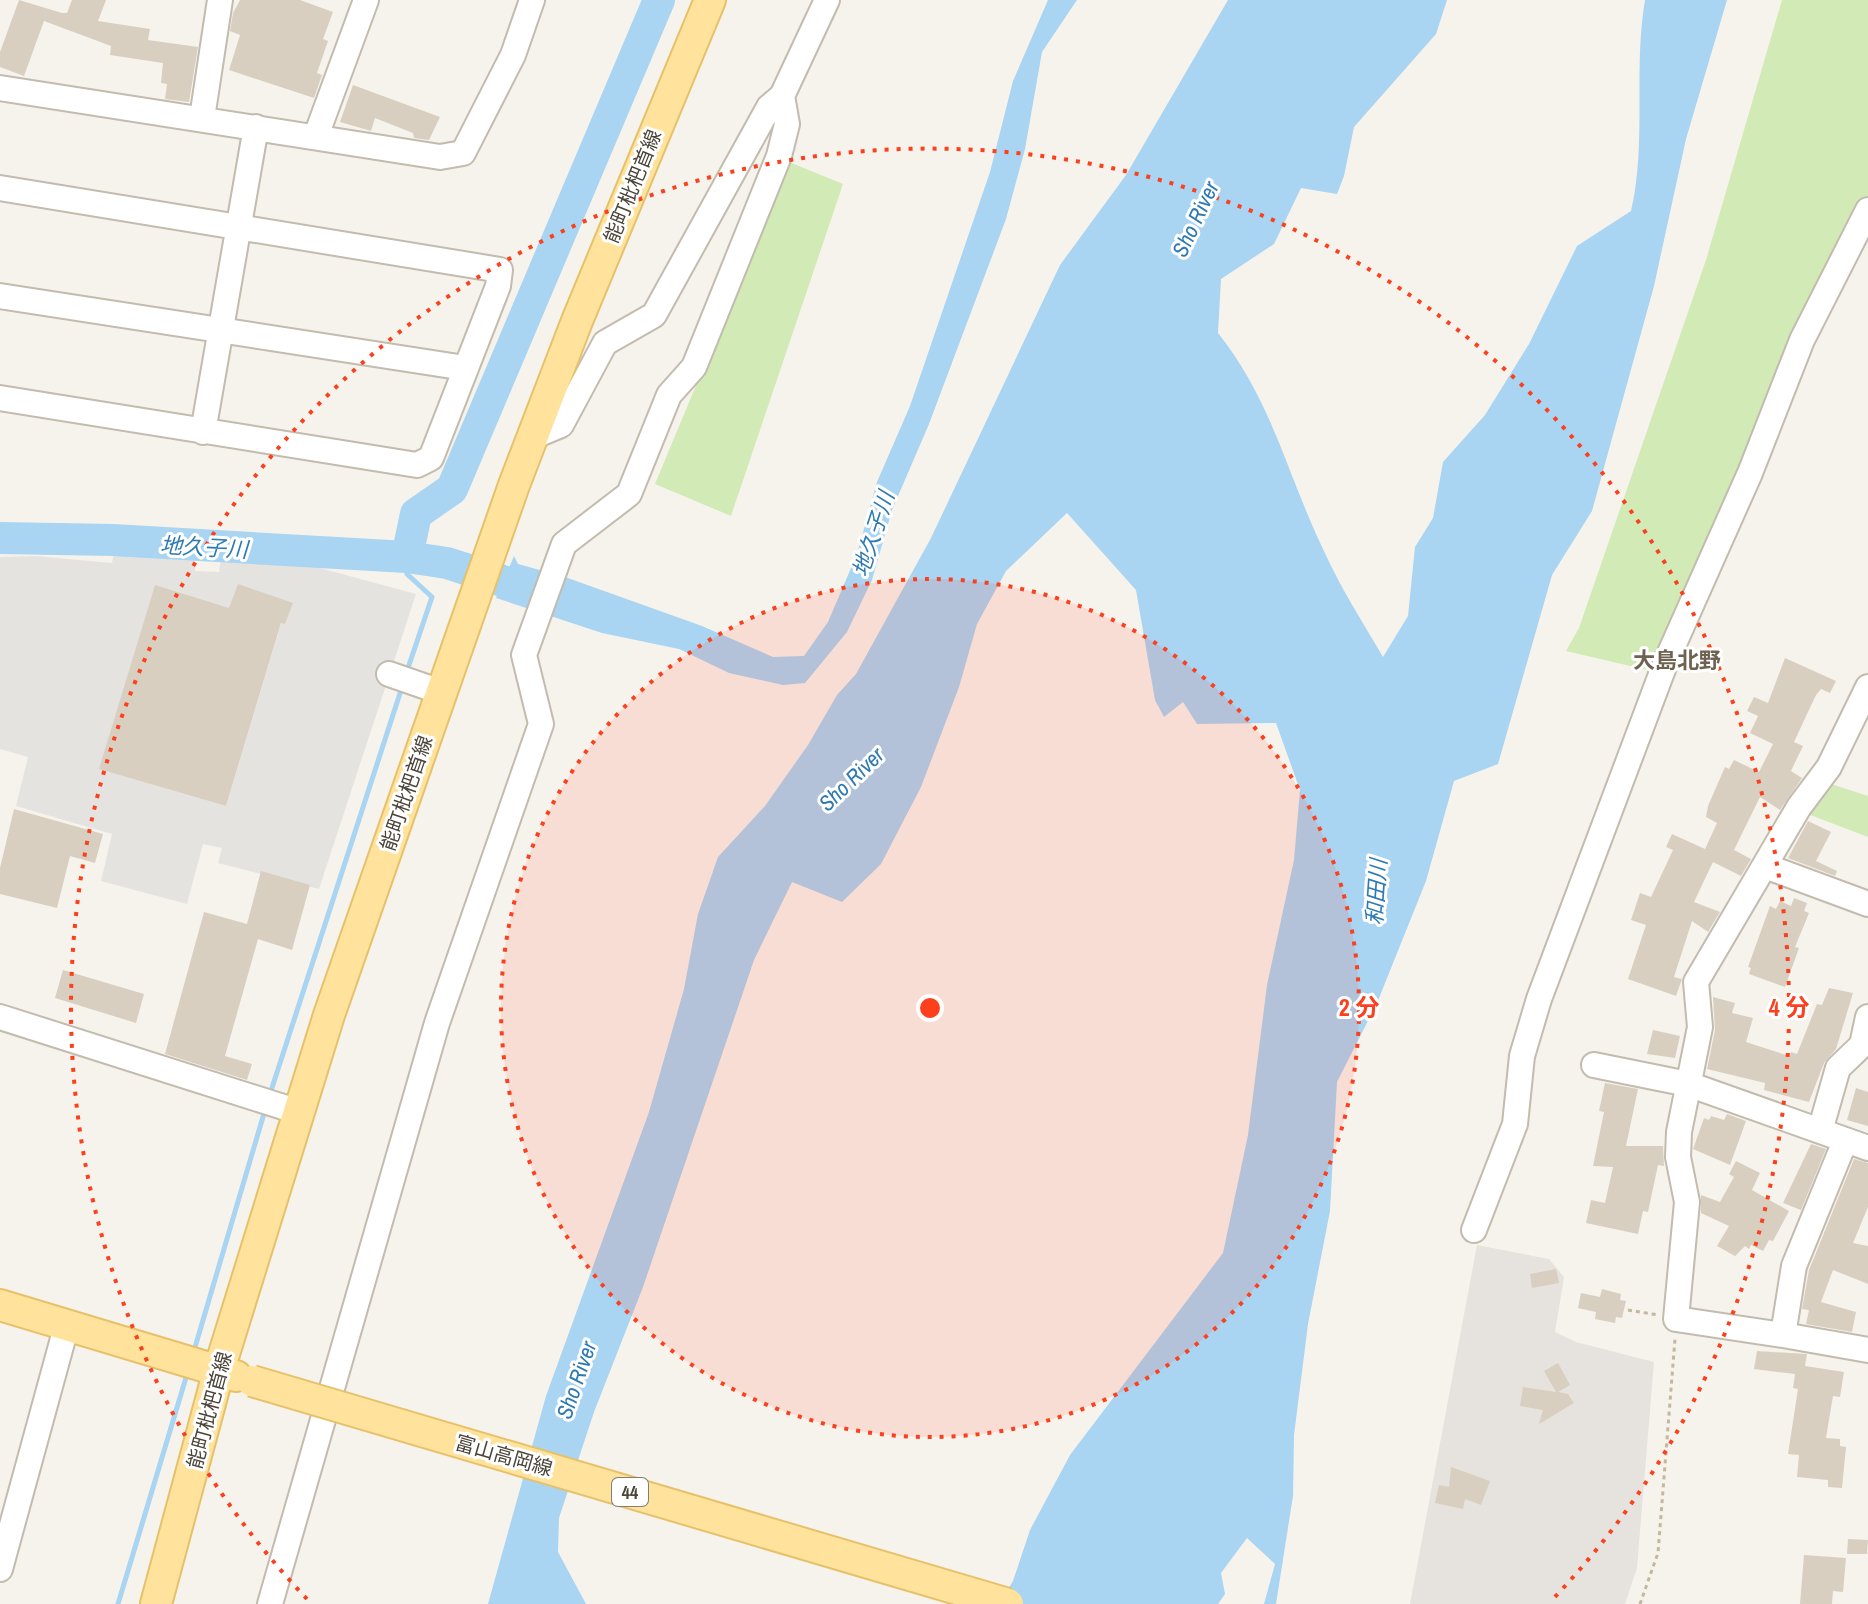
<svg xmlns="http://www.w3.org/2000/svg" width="1868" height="1604" font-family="'Archivo Narrow','Noto Sans JP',sans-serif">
<rect width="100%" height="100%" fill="#f6f3ec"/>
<!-- industrial -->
<path fill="#e6e2dd" d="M1477,1245L1549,1259L1564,1277L1555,1332L1576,1342L1654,1362L1637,1568L1625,1604H1410Z"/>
<!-- green -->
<path fill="#d2eab5" d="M1782,0H1868V196L1714,521L1652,671L1566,651L1579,628L1706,260Z
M789,162L843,184L731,516L655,484Z
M1831,784L1868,796V837L1805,813Z"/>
<!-- parking -->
<path fill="#e5e3e0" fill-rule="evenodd" d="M114,551L195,556V571L219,572L221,558L316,567L416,594L319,889L218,863L222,848L203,844L187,904L101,881L112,834L16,806L28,757L0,749V557L35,556L112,563ZM155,586L281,624L226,806L100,769Z"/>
<!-- water -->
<path fill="#a9d4f2" d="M1048,0H1077L1042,52L1025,149L1006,219L929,424L892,510L872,580L847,632L805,683L783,685L729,673L679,649L602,633L496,598L514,556L518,564L565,577L702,626L773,657L804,656L828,622L857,554L877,482L910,406L990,172L1013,81Z
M1228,0H1447L1436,34L1354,127L1344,176L1337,194L1301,188L1274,244L1221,279L1218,333C1272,401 1287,474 1323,549C1340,587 1362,621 1383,657L1408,616L1415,547L1433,518L1443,462L1485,415L1529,344L1577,246L1631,211C1647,142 1633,70 1645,0H1727L1686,139L1654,286L1592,511L1552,575L1498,764L1454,781L1426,881L1377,1003L1337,1082L1330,1211L1308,1324L1294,1435L1293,1496L1276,1604H1264L1275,1564L1247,1538L1221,1573L1225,1594L1218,1604H999L1013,1581L1030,1530L1070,1455L1223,1253L1248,1135L1267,985L1294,860L1300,790L1276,723L1197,724L1183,702L1164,717L1155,700L1136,590L1067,513L1006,571L977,624L959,687L921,787L881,864L842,902L792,882L754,960L643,1287L594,1412L559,1518L558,1552L586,1604H488L546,1396L649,1112L684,989L698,914L718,857L765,806L808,745L837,695L856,674L931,538L1060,265L1126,175Z"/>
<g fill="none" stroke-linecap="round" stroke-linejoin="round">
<!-- stream -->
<path stroke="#a9d4f2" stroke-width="5" d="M407,671L432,597L407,574V557
M269,1097L403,684
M193,1354L265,1110
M118,1604L188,1371"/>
<!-- river -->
<path stroke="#a9d4f2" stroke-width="32" d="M0,538L113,540L407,557L447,563L543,594
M407,557L416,514L452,489L659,0"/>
</g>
<!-- building -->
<path fill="#d8cfc1" d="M19,0L62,13H67L72,0H106L98,21L150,29L148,40L198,47L189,102L165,99L167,84L161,83L163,63L110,55L111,46L44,21L24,76L0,67V52Z
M240,0H300L333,12L323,39L328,41L317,73L322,75L314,98L229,70L240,35L230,31L233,13Z
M353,85L440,117L429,140L414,138L413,133L375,118L371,131L340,122Z
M238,584L293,603L285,624L281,623L226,806L99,769L155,585L229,608Z
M1785,658L1836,681L1830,693L1821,689L1816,695L1794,742L1803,746L1791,771L1802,778L1780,810L1760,797L1734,850L1751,859L1741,876L1713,862L1694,902L1720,912L1708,932L1692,921L1674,977L1682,979L1676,996L1628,979L1646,925L1631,920L1640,893L1651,897L1673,850L1666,847L1672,834L1705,849L1717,823L1706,817L1708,806L1725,767L1729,769L1734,760L1759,772L1773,744L1750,733L1758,716L1747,711L1754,697L1768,703Z
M14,809L103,834L95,863L70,856L57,908L0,894V868Z
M1808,821L1831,832L1816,861L1837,871L1835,876L1788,858Z
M261,871L310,885L292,950L258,939L225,1056L252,1064L247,1080L165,1054L204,912L247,924Z
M1794,898L1807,903L1804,911L1809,913L1795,947L1799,948L1785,987L1749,974L1751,968L1748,967L1770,906L1776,909L1780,901L1791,906Z
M63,970L144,994L136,1023L55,998Z
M1829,988L1853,993L1836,1049L1824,1063L1809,1102L1764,1090L1765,1083L1707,1069L1715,1030L1713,997L1735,1003L1732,1013L1753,1018L1746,1042L1789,1056L1791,1052L1797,1054L1817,1004L1822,1005Z
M1653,1030L1680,1036L1675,1058L1647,1054Z
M1605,1083L1638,1089L1626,1146H1663L1664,1166L1658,1165L1648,1212L1643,1211L1638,1234L1586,1223L1591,1200L1605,1203L1613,1167L1593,1166L1604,1112L1599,1111Z
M1856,1088L1868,1092V1126L1847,1120Z
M1727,1114L1746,1121L1730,1165L1693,1149L1704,1118L1709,1120L1711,1116L1724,1120Z
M1811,1144L1826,1149L1801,1210L1783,1203Z
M1854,1159L1868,1163V1207L1853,1243L1868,1246V1284L1833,1270L1821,1302L1856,1312L1852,1332L1806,1324L1809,1310L1802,1309L1809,1270Z
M1736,1161L1760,1173L1752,1190L1789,1211L1773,1241L1769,1240L1763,1251L1751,1245L1749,1249L1745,1246L1735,1256L1717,1246L1729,1226L1701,1213V1195L1720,1202L1734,1177L1729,1174Z
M1556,1269L1559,1283L1532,1288L1530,1274Z
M1602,1289L1621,1294L1620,1300L1626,1301L1622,1318L1616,1317L1615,1323L1595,1319L1596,1312L1578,1308L1581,1293L1600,1297Z
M1757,1351L1807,1354L1805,1366L1844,1372L1840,1397L1833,1396L1826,1438L1840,1439V1446L1846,1447L1842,1488L1828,1487V1480L1797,1477L1799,1455L1788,1454L1798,1389L1793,1388L1795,1374L1754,1369Z
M1558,1363L1570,1385L1558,1392L1568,1394L1574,1403L1539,1424L1543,1410L1520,1406L1523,1387L1556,1392L1544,1371Z
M1451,1467L1490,1481L1481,1505L1465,1499L1463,1509L1435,1503L1439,1485L1449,1487Z
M1848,1539L1868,1540L1867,1554H1847Z
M1804,1555L1846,1558L1843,1592L1833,1591L1832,1604H1800Z"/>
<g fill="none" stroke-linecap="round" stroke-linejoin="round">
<!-- minor casing -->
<g stroke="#c2bbae" stroke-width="28">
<path id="minor" d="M0,88L440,157L463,153L513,55L532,0
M202,118L220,0
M316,136L366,0
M0,188L500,270L498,286L431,458L417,465L0,398
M0,296L465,368
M203,432L256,127
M532,437L561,425L605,343L654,315L769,107L782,96
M389,674L441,692
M1765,866L1868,904
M0,1017L299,1112
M1594,1065L1688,1084L1868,1148
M1820,1131L1838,1068L1862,1045L1868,1017
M1845,1141L1794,1266L1783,1335L1676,1319L1687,1202L1678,1157L1679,1132L1700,1027L1696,982L1799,807L1829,767L1868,687
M1474,1230L1515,1124L1522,1056L1539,999L1665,664L1750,473L1802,340L1868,210
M1783,1335L1868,1350
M0,1569L67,1324
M270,1604L437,1023L541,724L524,655L564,544L629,494L669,395L694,367L779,156L787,124L782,96L827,0"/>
</g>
<!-- major casing -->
<g stroke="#e6c16a" stroke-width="34">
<path id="major" d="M0,1305L236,1376
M156,1604L219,1370L329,1015L514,485L577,321L710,0"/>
</g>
<!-- path -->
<path stroke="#c4b79f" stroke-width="3" stroke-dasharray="4 4" stroke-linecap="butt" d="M1628,1310L1658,1315
M1640,1604L1658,1553L1675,1339"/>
<!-- minor -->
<use href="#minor" stroke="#fff" stroke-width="24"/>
<!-- major -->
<use href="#major" stroke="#ffe39c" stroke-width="30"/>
<!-- major-bridge casing -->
<g stroke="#e6c16a" stroke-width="34" stroke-linecap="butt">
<path id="major-bridge" d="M252,1381L1008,1604"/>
</g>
<!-- major-bridge -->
<use href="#major-bridge" stroke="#ffe39c" stroke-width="30"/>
</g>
<!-- distance rings -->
<circle cx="930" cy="1008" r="429" fill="#fc3f1d" fill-opacity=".12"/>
<g fill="none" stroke="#fc3f1d" stroke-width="4" stroke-dasharray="4 8">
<circle cx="930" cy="1008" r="429"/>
<path d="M307 1599A859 859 0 1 1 1553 1599"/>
</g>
<g text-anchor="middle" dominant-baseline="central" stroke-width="6" stroke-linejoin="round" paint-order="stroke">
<!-- shield labels -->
<rect fill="#fff" stroke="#817c74" stroke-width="2" x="612" y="1478" width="36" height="28" rx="6"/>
<g font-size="18" font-weight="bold" fill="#4b4439">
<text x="630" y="1492">44</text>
</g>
<!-- street labels -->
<g font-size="20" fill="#4b4439" stroke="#fff">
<text transform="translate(632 186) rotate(-68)">能町枇杷首線</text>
<text transform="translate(406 793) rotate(-71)">能町枇杷首線</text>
<text transform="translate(209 1410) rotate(-75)">能町枇杷首線</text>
<text transform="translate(504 1455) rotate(16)">富山高岡線</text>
</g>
<!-- water labels -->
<g font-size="22" font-style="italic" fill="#2e7ab2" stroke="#fff">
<text transform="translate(1195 219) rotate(-65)">Sho River</text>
<text transform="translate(873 534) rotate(-72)">地久子川</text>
<text transform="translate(204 547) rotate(3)">地久子川</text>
<text transform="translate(851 779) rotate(-44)">Sho River</text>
<text transform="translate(1376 892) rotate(-86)">和田川</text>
<text transform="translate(576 1380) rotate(-71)">Sho River</text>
</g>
<!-- neighbourhood labels -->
<g font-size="22" font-weight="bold" fill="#6e6250" stroke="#fff">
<text x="1677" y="660">大島北野</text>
</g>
</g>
<circle cx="930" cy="1008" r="12" fill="#fc3f1d" stroke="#fff" stroke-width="4"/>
<g font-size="24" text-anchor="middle" font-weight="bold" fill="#fc3f1d" stroke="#fff" stroke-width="6" stroke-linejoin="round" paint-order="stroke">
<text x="1359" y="1016">2 分</text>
<text x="1789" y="1016">4 分</text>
</g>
</svg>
